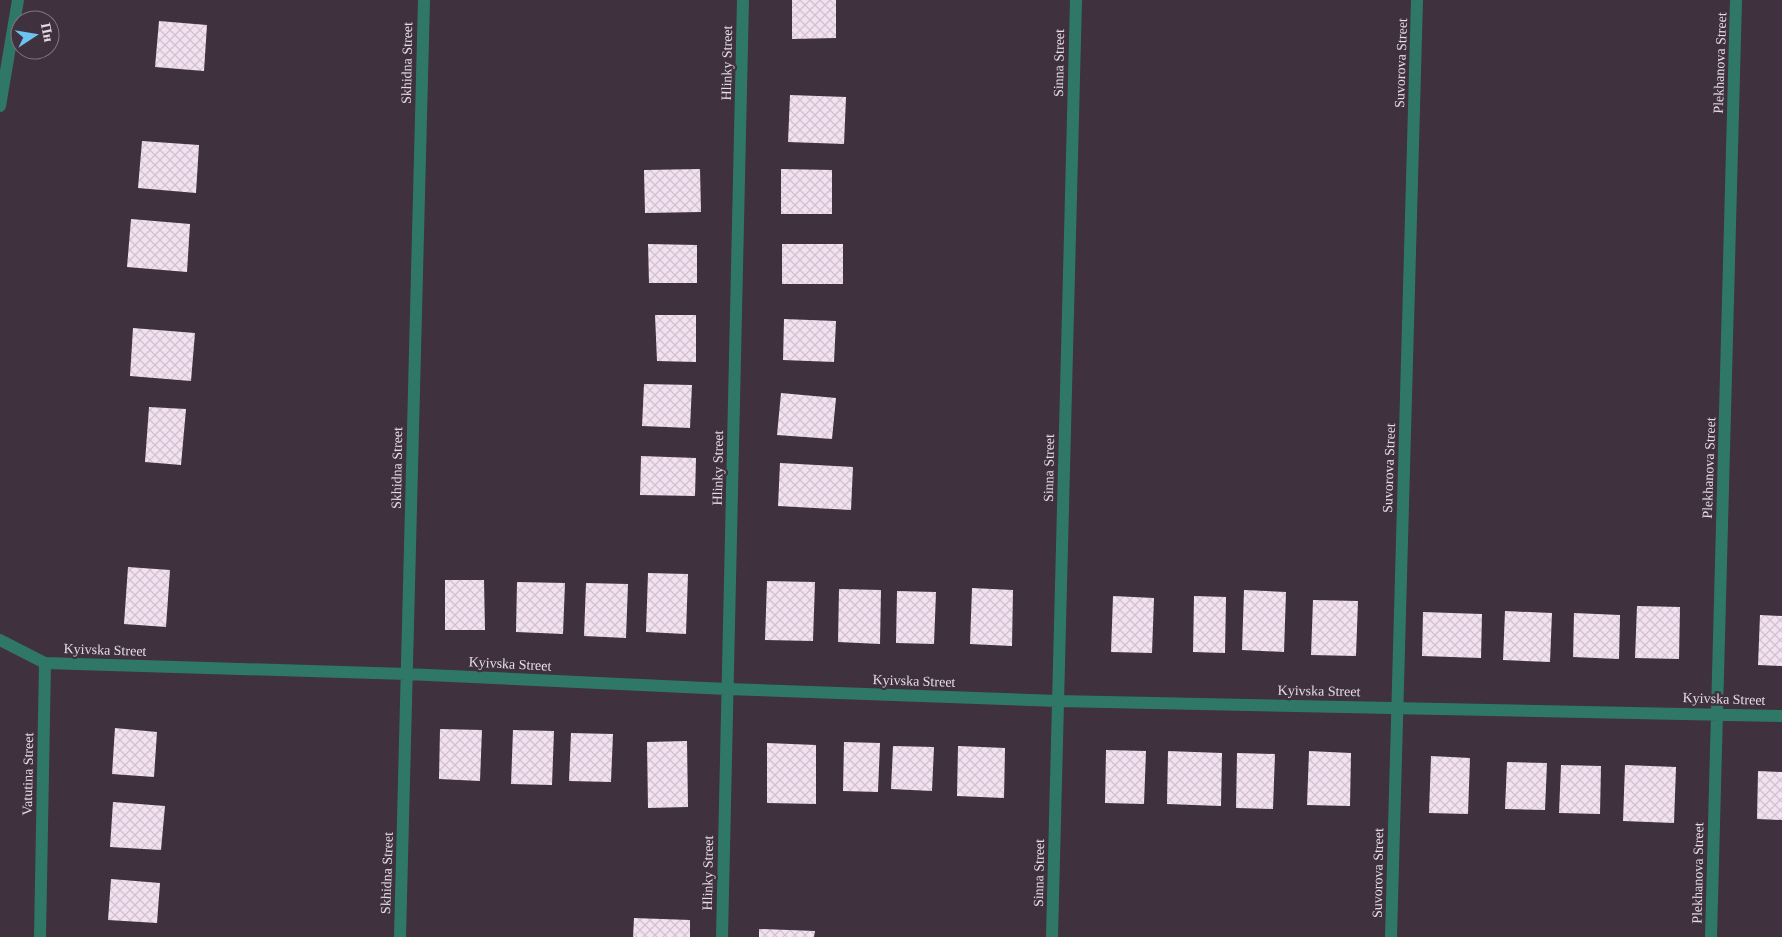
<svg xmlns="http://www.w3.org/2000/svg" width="1782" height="937" font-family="Georgia,serif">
<defs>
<pattern id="building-cross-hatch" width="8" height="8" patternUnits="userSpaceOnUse" patternTransform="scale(1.25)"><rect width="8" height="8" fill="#f3e1f2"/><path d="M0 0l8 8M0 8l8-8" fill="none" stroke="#d0c1cf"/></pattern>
</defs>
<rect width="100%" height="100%" fill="#3f313e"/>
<!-- building -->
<path fill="url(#building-cross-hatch)" d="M792,0H836V38L792,39Z
M159,21L207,25L204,71L155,67Z
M790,95L846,97L844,144L788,142Z
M142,141L199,145L196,193L138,188Z
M700,169L701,212L645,213L644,170Z
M781,169L832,170V214H781Z
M131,219L190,224L187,272L127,267Z
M648,244L697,245V283H649Z
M782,244H843V284H782Z
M655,315H696V362L657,361Z
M784,319L836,321L834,362L783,360Z
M133,328L195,333L191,381L130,376Z
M644,384L692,385L690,428L642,426Z
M781,393L836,398L832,439L777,435Z
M149,407L186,409L181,465L145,462Z
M641,456L696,458L695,496L640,495Z
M780,463L853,467L851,510L778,506Z
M128,567L170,570L166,627L124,624Z
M648,573L688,574L686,634L646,632Z
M445,580H484L485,630H445Z
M767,581L815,582L813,641L765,640Z
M517,582L565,583L563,634L516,632Z
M586,583L628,584L626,638L584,636Z
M972,588L1013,590L1012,646L970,644Z
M839,589L881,590L880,644L838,642Z
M1244,590L1286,592L1284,652L1242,650Z
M897,591L936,592L934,644L896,643Z
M1113,596L1154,598L1152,653L1111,652Z
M1194,596L1226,597L1225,653L1193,652Z
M1313,600L1358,601L1356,656L1311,655Z
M1637,606L1680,607L1679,659L1635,658Z
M1505,611L1552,613L1550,662L1503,660Z
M1423,612L1482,614L1481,658L1422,656Z
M1574,613L1620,615L1619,659L1573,657Z
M1760,615L1782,616V666L1758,665Z
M115,728L157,732L154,777L112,774Z
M440,729L482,730L480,781L439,779Z
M513,730L554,731L552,785L511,784Z
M571,733L613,734L611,782L569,781Z
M687,741L688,807L648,808L647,742Z
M844,742L880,743L878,792L843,791Z
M767,743L816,745V804L767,803Z
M893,746L934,747L932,791L891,789Z
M958,746L1005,748L1004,798L957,796Z
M1106,750L1146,751L1144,804L1105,803Z
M1168,751L1222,753L1221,806L1167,804Z
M1309,751L1351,753L1350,806L1307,805Z
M1237,753L1275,754L1273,809L1236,808Z
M1431,756L1470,758L1468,814L1429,813Z
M1507,762L1547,763L1545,810L1505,809Z
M1561,765L1601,766L1600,814L1559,813Z
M1625,765L1676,767L1674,823L1623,821Z
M1758,771L1782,772V820L1757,819Z
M113,802L165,806L161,850L110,847Z
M111,879L160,883L157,923L108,920Z
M634,918L690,920V937H633Z
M759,929L815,931L814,937H759Z"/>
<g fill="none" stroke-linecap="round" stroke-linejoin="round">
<!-- street -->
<path stroke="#307866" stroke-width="12" d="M0,106L18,0
M0,640L45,663L40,937
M45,663L407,674L727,689L1058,701L1782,716
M400,937L424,0
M722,937L743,0
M1052,937L1076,0
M1391,937L1417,0
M1711,937L1736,0"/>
</g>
<g text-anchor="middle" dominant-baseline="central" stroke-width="5" stroke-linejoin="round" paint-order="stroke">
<!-- street labels -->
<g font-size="14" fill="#e4dbe3" stroke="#3f313e">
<text transform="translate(407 63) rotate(-89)">Skhidna Street</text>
<text transform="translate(727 63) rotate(-89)">Hlinky Street</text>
<text transform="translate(1059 63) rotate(-89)">Sinna Street</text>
<text transform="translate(1401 63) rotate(-88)">Suvorova Street</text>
<text transform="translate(1720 63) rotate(-88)">Plekhanova Street</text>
<text transform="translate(397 468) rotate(-89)">Skhidna Street</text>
<text transform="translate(718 468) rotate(-89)">Hlinky Street</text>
<text transform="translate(1049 468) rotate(-89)">Sinna Street</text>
<text transform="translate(1389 468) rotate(-88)">Suvorova Street</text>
<text transform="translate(1709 468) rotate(-88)">Plekhanova Street</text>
<text transform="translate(105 650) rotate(2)">Kyivska Street</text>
<text transform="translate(510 664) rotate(3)">Kyivska Street</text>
<text transform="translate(914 681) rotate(2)">Kyivska Street</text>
<text transform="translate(1319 691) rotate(1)">Kyivska Street</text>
<text transform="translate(1724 699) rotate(2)">Kyivska Street</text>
<text transform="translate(28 774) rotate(-89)">Vatutina Street</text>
<text transform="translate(387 873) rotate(-88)">Skhidna Street</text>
<text transform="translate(708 873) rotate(-89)">Hlinky Street</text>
<text transform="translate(1039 873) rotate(-89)">Sinna Street</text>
<text transform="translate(1378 873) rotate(-89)">Suvorova Street</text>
<text transform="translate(1698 873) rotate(-89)">Plekhanova Street</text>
</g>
</g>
<!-- north arrow -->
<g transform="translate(35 35) rotate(78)"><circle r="24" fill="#3f313e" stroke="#817580"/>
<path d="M0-4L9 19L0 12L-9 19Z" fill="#6cc3f2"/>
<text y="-8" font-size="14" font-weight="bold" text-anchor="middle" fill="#e4dbe3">Пн</text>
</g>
</svg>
